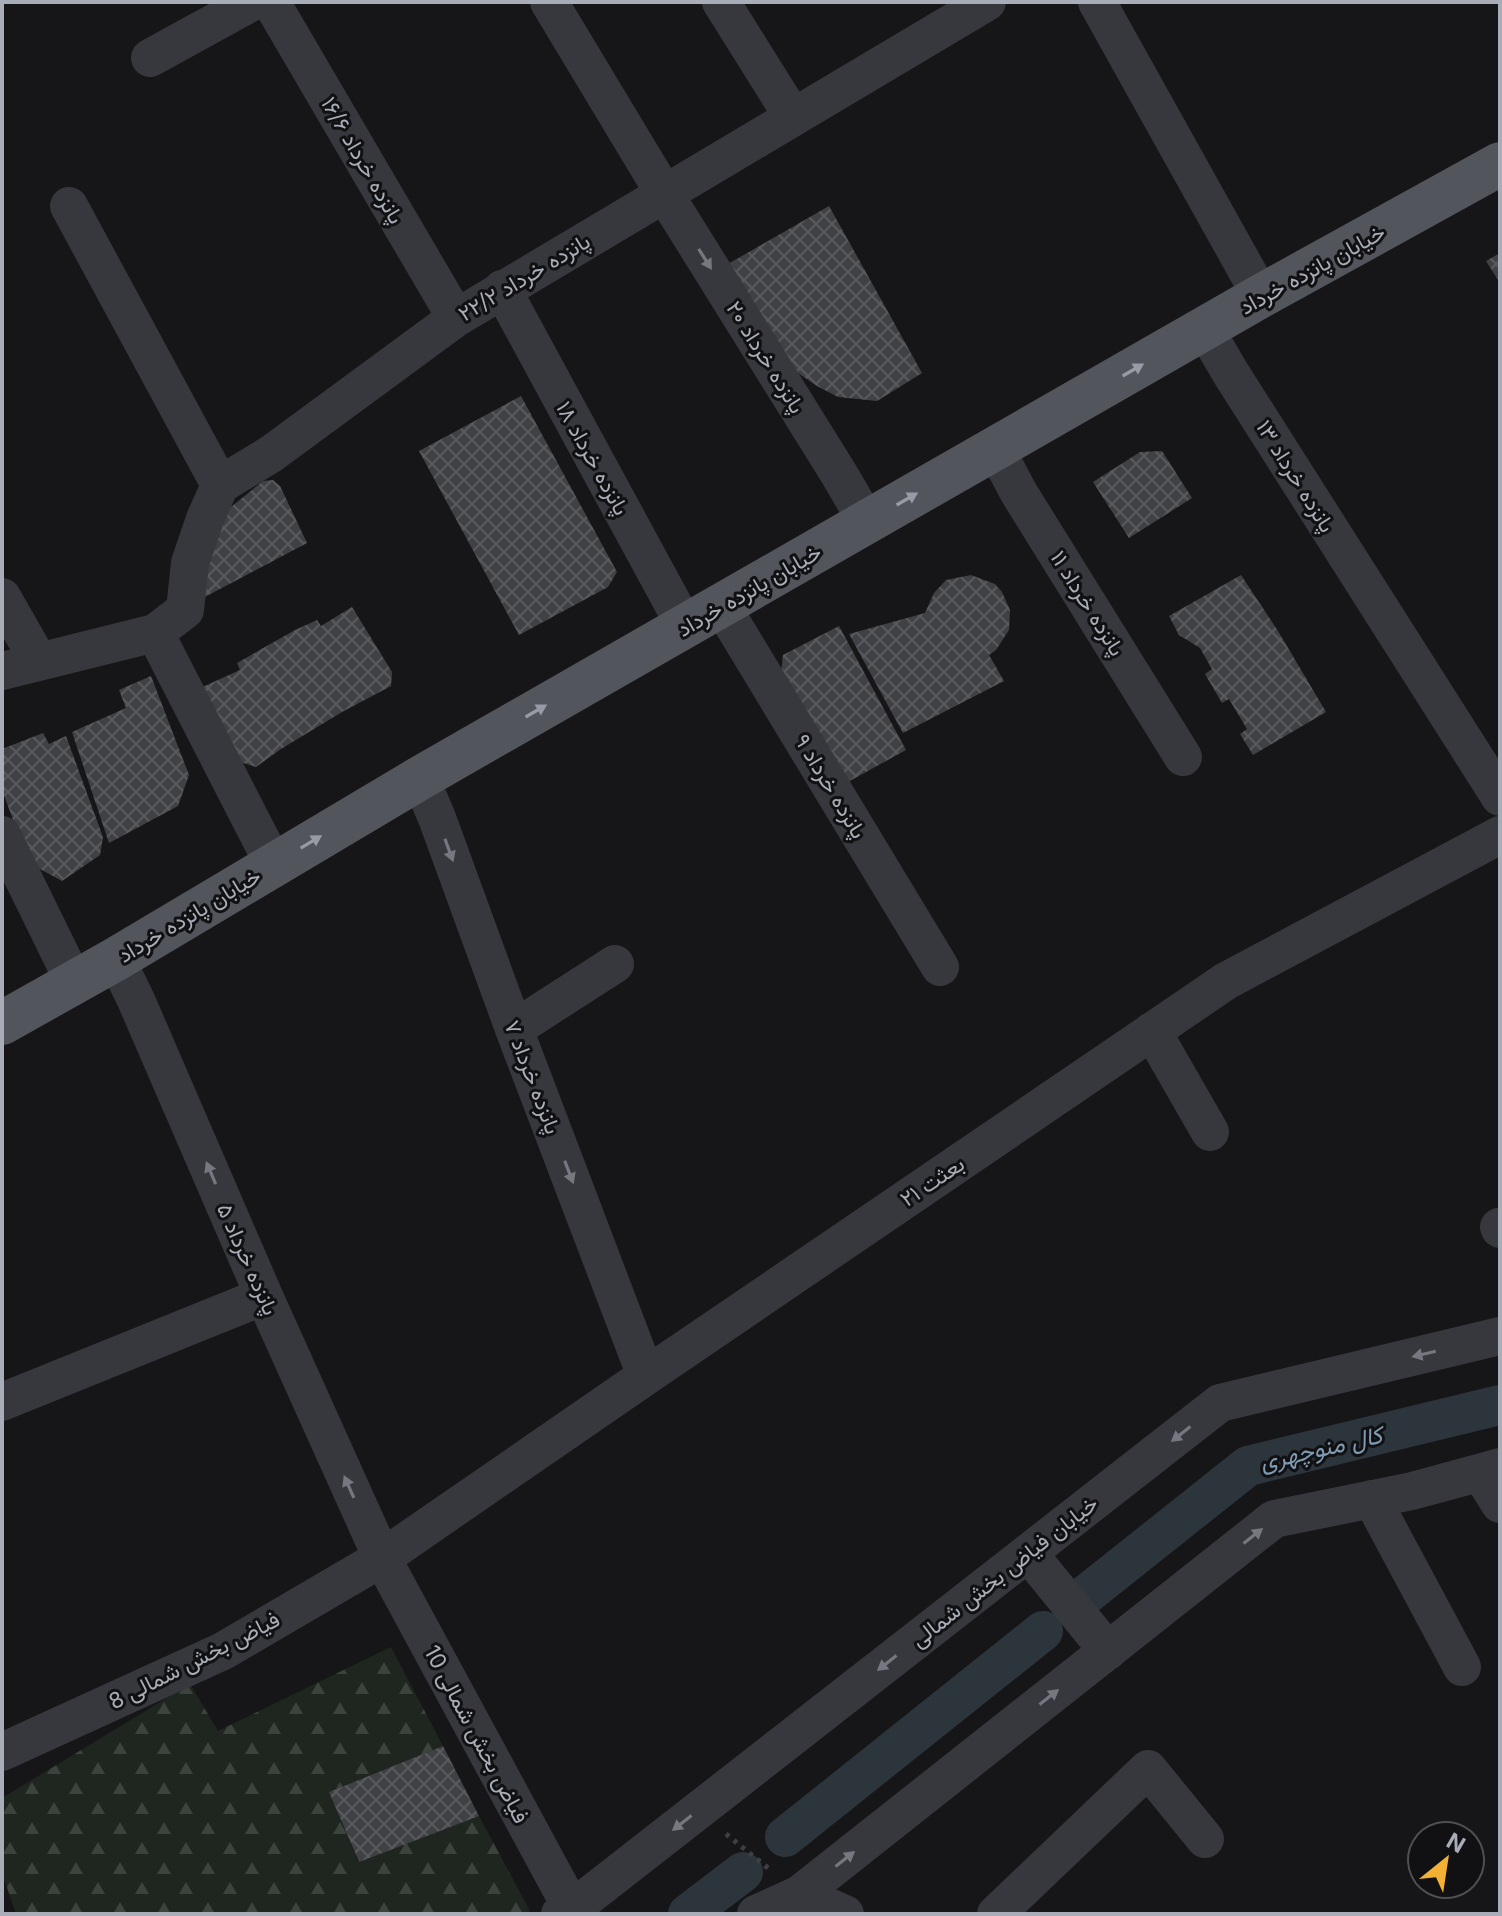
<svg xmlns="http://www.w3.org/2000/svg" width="1502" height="1916" font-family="Inter,Vazirmatn,sans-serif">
<defs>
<pattern id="forest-firs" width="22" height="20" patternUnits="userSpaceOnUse" patternTransform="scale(2)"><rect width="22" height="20" fill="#1e261f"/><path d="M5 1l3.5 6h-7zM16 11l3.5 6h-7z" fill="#3c433d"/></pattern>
<pattern id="building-cross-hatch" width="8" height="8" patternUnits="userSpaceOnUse" patternTransform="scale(2)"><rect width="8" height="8" fill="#404145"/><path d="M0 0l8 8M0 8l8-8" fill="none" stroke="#595a5e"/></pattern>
</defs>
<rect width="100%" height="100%" fill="#161618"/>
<!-- forest -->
<path fill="url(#forest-firs)" d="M391,1647L443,1746L329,1792L358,1862L479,1816L530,1911L523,1914H16L2,1873V1798L190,1684L218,1731Z"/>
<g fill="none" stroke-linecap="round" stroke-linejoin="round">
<!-- canal -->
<path stroke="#2c353c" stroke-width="40" d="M1087,1594L1248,1466L1500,1405
M785,1837L1043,1631
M688,1914L743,1872"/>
</g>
<!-- building -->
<path fill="url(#building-cross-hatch)" d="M829,206L922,373L877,401L838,397L817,386L795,371L728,264Z
M1500,253V283L1486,261Z
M521,396L617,572L608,587L519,635L419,451Z
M1162,451L1192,498L1129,538L1093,482L1140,452Z
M273,480L280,486L307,543L201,599L197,585L226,511L263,481Z
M971,575L995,584L1002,592L1010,610L1009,630L996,650L989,655L1004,681L903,733L849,634L925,613L934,593L946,580Z
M1241,575L1278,631L1326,712L1253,755L1240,734L1247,729L1229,699L1222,703L1205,674L1212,669L1200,648L1179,635L1169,616Z
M352,607L392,672L391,686L342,712L281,749L256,767L231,759L198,689L240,670L237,663L295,630L317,620L321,626Z
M839,626L906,750L837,788L779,692L783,655Z
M151,676L189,775L178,806L109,843L72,732L126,708L119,690Z
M43,733L49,744L66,736L103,837L100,855L62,881L29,863L2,790V749Z
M443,1746L479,1816L359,1862L329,1792Z"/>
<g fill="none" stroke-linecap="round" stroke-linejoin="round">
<!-- path -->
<path stroke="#3d3f44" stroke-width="5" stroke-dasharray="4 6" stroke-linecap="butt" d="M726,1834L768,1868"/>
<!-- minor -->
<path stroke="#37383d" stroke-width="38" d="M271,2L456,318
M549,2L664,193L839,474L867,522
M721,2L793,117
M1097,2L1261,296
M150,58L252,2
M69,206L220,485
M502,289L685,626
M1205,329L1230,372L1500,797
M995,448L1019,493L1183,757
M2,597L39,662
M721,605L940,967
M155,633L274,865
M2,671L155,633L185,610L190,563L205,519L220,485L271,454L456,318L987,2
M420,778L437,818L514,1029L646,1376
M2,835L74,982
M116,959L136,1000L264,1296L382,1558L572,1909
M514,1029L615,964
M1152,1031L1210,1132
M1499,1227L1500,1229
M2,1402L264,1296
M1481,1474L1500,1504
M1372,1499L1462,1667
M1028,1553L1108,1651
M2,1752L223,1651L382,1558L646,1376L1226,981L1500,835
M800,1894L845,1914
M560,1914L572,1909L1220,1403L1500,1336
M756,1914L800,1894L1274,1519L1412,1491L1500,1467
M996,1914L1148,1769L1205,1839"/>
<!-- major -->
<path stroke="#53555c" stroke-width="44" d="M2,1023L116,959L420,778L1261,296L1500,164"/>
</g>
<!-- one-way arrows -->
<defs><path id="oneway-solid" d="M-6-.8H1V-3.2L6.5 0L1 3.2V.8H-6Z" transform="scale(2)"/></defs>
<g fill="#757881">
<use href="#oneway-solid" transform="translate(705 259) rotate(58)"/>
<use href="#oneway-solid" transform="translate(449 850) rotate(70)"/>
<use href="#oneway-solid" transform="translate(569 1172) rotate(69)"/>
<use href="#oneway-solid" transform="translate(211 1173) rotate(-113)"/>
<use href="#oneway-solid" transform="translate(1424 1354) rotate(167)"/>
<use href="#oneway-solid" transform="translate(1181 1434) rotate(142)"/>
<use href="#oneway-solid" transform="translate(349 1487) rotate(-114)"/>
<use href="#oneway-solid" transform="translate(1253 1536) rotate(-38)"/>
<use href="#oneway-solid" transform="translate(887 1663) rotate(142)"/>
<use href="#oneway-solid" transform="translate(1049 1697) rotate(-38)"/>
<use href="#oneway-solid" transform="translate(682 1823) rotate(142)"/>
<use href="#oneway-solid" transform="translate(845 1859) rotate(-38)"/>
</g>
<g fill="#979ba6">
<use href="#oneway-solid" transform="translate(1133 370) rotate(-30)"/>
<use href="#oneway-solid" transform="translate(907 499) rotate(-30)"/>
<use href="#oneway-solid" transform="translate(536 711) rotate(-30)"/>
<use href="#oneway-solid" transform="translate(311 842) rotate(-31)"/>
</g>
<g text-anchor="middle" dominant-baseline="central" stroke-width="6" stroke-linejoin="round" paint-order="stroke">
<!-- street labels -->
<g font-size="22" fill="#a8adb8" stroke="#111113">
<text transform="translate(363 160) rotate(60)">پانزده خرداد ۱۶/۶</text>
<text transform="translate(1312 269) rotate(-29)">خیابان پانزده خرداد</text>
<text transform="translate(524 277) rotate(-31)">پانزده خرداد ۲۲/۲</text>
<text transform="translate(766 357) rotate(58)">پانزده خرداد ۲۰</text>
<text transform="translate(593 458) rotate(61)">پانزده خرداد ۱۸</text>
<text transform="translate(1296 476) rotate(58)">پانزده خرداد ۱۳</text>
<text transform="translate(749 590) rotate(-30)">خیابان پانزده خرداد</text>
<text transform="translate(1088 603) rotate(58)">پانزده خرداد ۱۱</text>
<text transform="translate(831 786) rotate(59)">پانزده خرداد ۹</text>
<text transform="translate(189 915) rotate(-31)">خیابان پانزده خرداد</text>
<text transform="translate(533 1077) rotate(69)">پانزده خرداد ۷</text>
<text transform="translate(932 1181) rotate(-34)">بعثت ۲۱</text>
<text transform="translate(248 1259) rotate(66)">پانزده خرداد ۵</text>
<text transform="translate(1004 1571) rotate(-38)">خیابان فیاض بخش شمالی</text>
<text transform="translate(194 1660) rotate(-27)">فیاض بخش شمالی 8</text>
<text transform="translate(477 1734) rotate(62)">فیاض بخش شمالی 10</text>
</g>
<!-- water labels -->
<g font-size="24" font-style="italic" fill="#7f9bb3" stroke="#111113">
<text transform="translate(1321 1448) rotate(-13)">کال منوچهری</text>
</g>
</g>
<!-- border -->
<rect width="1502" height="1916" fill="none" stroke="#a8adb8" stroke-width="8"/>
<!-- north arrow -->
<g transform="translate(1446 1860) rotate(30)"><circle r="38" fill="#111113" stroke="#4d4f55" stroke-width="2"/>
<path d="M0-6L14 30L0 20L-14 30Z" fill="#f2b134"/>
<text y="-12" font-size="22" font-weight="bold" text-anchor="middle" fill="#a8adb8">N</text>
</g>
</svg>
